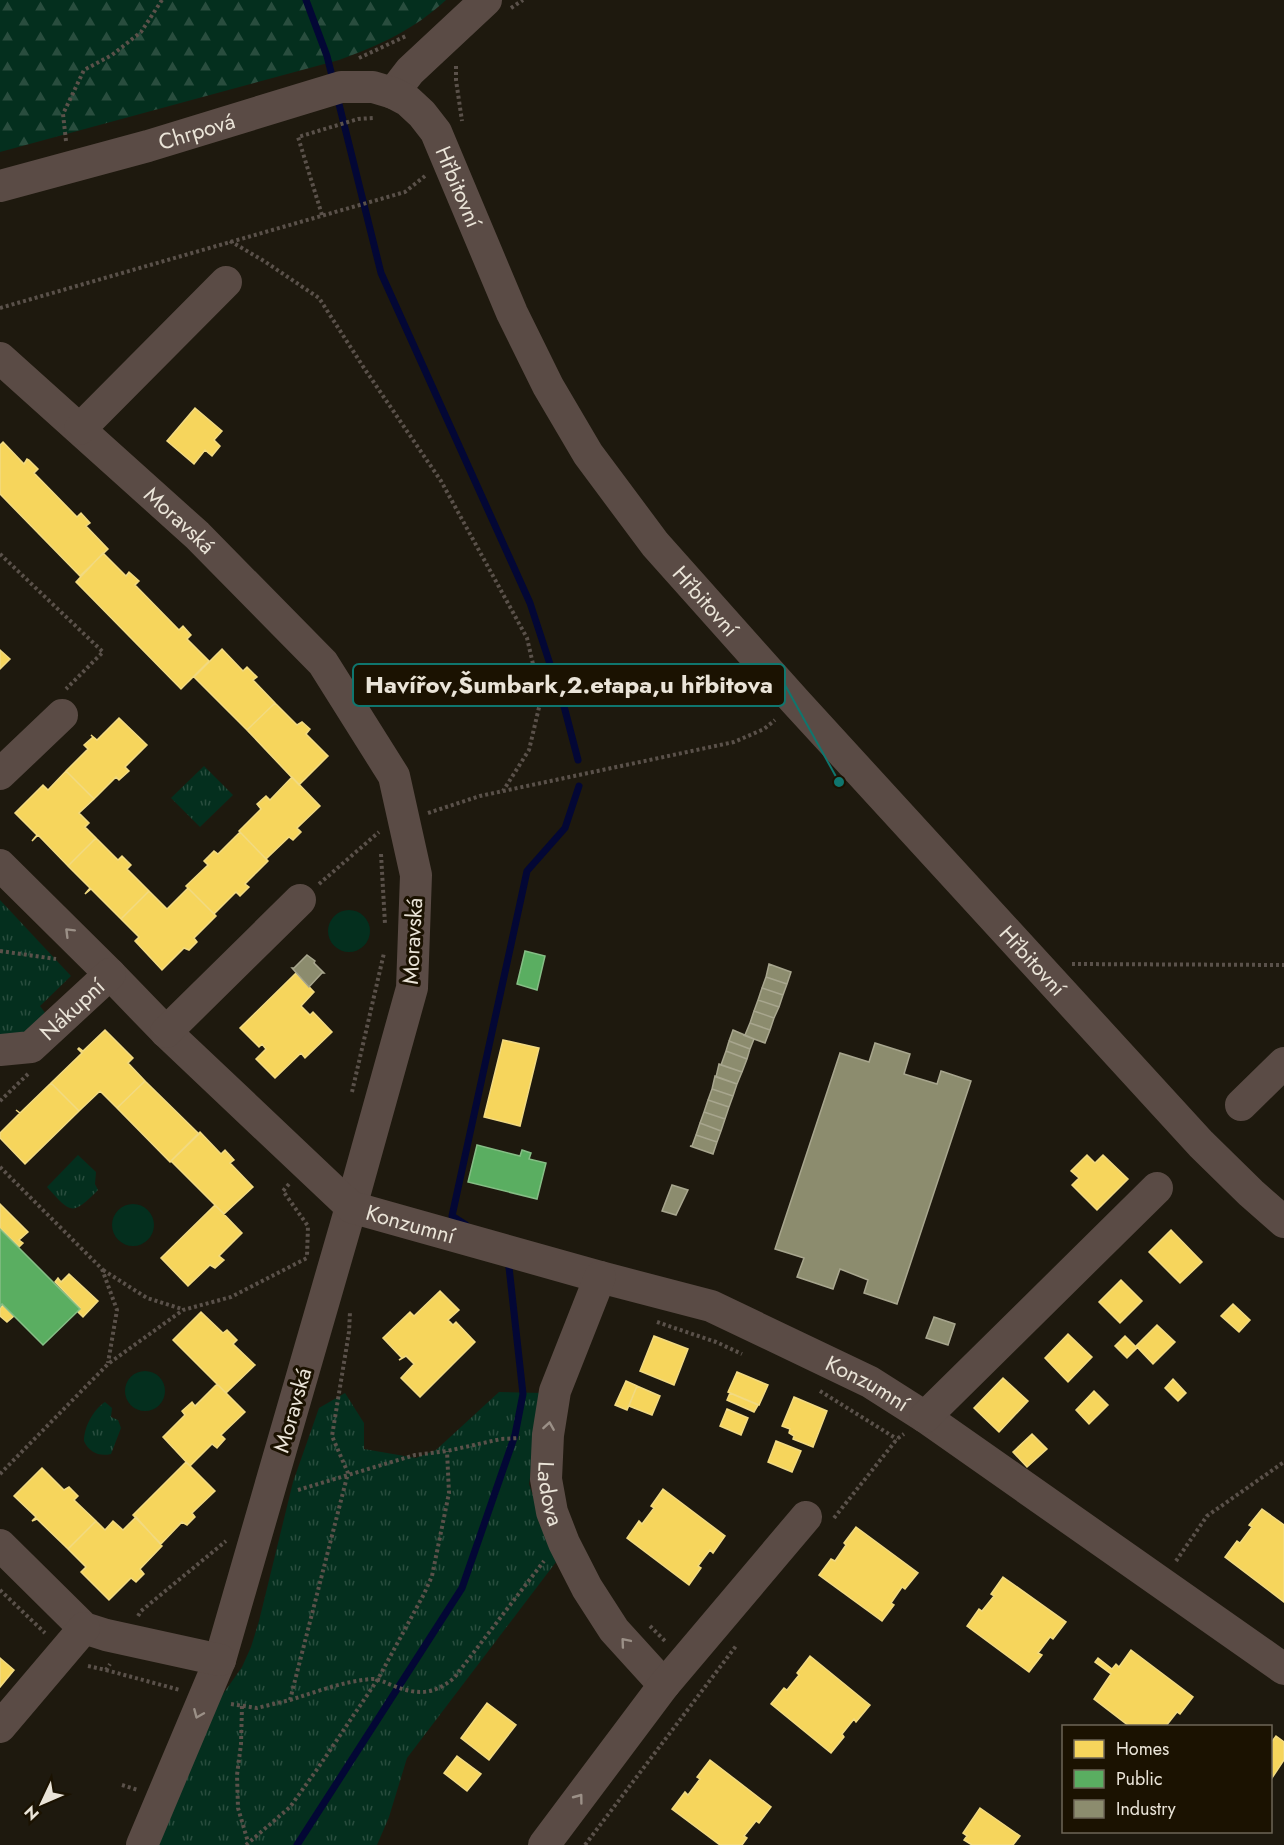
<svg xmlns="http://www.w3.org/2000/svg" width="1284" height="1845" font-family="Jost,sans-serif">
<defs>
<pattern id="forest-firs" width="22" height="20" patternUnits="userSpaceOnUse" patternTransform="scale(1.5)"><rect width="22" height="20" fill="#042f1e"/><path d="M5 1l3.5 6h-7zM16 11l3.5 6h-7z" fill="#294d3e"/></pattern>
<pattern id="park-tufts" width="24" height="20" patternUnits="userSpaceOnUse" patternTransform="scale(1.5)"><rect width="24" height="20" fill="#042f1e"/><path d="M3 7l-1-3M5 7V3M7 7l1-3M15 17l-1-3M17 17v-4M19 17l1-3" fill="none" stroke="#294d3e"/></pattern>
</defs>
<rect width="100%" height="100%" fill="#1e190e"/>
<!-- grass -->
<path fill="#042f1e" d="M328 931a21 21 0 1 1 42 0a21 21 0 1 1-42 0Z
M112 1225a21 21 0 1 1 42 0a21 21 0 1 1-42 0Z
M125 1391a20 20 0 1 1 40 0a20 20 0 1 1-40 0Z"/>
<!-- forest -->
<path fill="url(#forest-firs)" d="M0,0H446C415,29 378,46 339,60L0,152Z"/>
<!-- park -->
<path fill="url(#park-tufts)" d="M204,766L233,795L200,827L171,798Z
M0,900L71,976L40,1006L46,1014L21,1037L0,1036Z
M78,1155L96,1172L95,1184L98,1190C71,1217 71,1213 47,1187Z
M499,1392L543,1393L529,1484L556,1562L407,1758L389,1817L377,1845H156L218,1701L242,1667L251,1647L259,1621L293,1482L319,1408L345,1393L364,1423V1449L416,1458L436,1450Z
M105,1402L112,1408L111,1417L118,1420L121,1428L111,1454C99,1457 89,1452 84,1441C84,1427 93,1410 105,1402Z"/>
<!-- homes -->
<path fill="#f6d55c" stroke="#f2da81" stroke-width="1.5" d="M195,408L222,431L214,440L220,446L212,456L205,450L194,464L167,441Z
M3,442L24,464L27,459L29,460L38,469L34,473L77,517L81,513L90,523L86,526L108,549L80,576L0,494V445Z
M103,553L126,576L129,572L139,581L135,585L179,630L183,626L191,635L187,639L209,661L181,689L76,582Z
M222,649L243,671L247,667L257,677L253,680L275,703L247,730L194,677Z
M0,650L10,659L0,669Z
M275,703L297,725L302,722L310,729L306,734L328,756L299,785L247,730Z
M119,718L147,745L125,767L129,771L119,780L116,777L94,799L66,771L88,749L84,745L93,737L91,735L97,740Z
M66,771L94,799L79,813L89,823L85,827L96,838L68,866L38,835L32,841L37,835L15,813L43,785L48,790Z
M292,777L320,806L297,828L301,832L293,840L289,837L266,859L239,831L261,809L257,804L266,796L270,800Z
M240,832L268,861L245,884L249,887L240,896L236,892L214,914L186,886L208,865L204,861L214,851L218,854Z
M96,838L118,860L122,856L131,865L127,869L149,891L121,919L91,889L85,894L90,888L68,866Z
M188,888L216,916L194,938L197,942L189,950L184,948L162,970L135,941L139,937L121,919L149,891L167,909Z
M296,973L314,992L301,1006L310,1015L313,1012L332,1032L305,1058L301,1053L275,1078L256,1059L266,1049L262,1044L259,1047L240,1028Z
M105,1030L133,1058L128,1063L145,1081L117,1108L100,1091L79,1111L51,1083L82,1053L78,1049L79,1048L83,1051Z
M503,1040L539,1048L520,1126L484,1117Z
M145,1081L199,1134L170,1162L117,1108Z
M51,1083L79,1111L25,1164L0,1138V1133L20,1113L16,1110L20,1113Z
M200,1132L221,1154L225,1150L234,1160L230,1163L253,1187L224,1214L171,1161Z
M1087,1155L1095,1163L1103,1155L1128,1179L1097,1210L1072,1185L1079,1178L1071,1171Z
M0,1204L28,1232L19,1240L23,1243L19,1247L0,1228Z
M215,1205L242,1233L219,1256L224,1260L215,1268L210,1265L188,1286L161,1258Z
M1171,1230L1202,1262L1180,1283L1149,1252Z
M69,1274L98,1301L83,1317L78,1312L80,1308L55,1282L58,1278L61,1282Z
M1121,1280L1142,1301L1120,1323L1099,1302Z
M440,1291L459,1310L448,1320L453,1325L456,1322L475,1342L420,1397L401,1378L414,1364L406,1356L399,1360L402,1358L383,1338L410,1312L414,1316Z
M1233,1304L1250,1320L1239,1332L1221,1316Z
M3,1305L14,1316L7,1322L0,1316V1308Z
M201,1312L223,1333L227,1330L237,1340L233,1344L255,1365L226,1393L173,1340Z
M1157,1325L1175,1342L1153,1364L1136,1346Z
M1068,1334L1092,1357L1068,1382L1045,1358Z
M654,1336L688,1349L674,1385L640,1371Z
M1125,1336L1137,1348L1127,1358L1115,1346Z
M737,1372L768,1385L759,1405L728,1392Z
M1003,1378L1028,1401L999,1432L974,1408Z
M1173,1379L1186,1393L1178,1401L1165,1388Z
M626,1381L637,1386L627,1410L615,1405Z
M217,1384L245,1412L221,1435L225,1439L217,1448L212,1444L190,1466L163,1437L185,1415L182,1411L192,1402L195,1406Z
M637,1386L660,1396L652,1415L629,1406Z
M1094,1391L1108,1405L1089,1424L1076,1410Z
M730,1393L758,1405L754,1412L727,1400Z
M794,1397L827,1411L813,1447L793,1439L794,1436L789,1433L790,1429L782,1426Z
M727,1409L748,1418L741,1435L720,1426Z
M1032,1434L1047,1449L1027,1467L1013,1452Z
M776,1441L801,1451L792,1472L768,1462Z
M186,1462L215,1491L192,1513L195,1517L187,1525L182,1522L161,1544L133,1515Z
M42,1468L64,1490L69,1487L78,1496L74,1500L96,1521L68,1549L37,1519L32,1521L36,1517L14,1496Z
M663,1489L725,1536L713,1553L710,1550L698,1566L701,1568L689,1585L627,1538L639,1521L642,1524L654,1508L651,1506Z
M1262,1509L1284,1525V1602L1225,1557L1237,1541L1240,1543L1252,1527L1249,1525Z
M136,1517L162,1546L140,1569L144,1574L136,1582L131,1578L109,1600L81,1572L86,1567L68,1549L96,1521L105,1530L113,1521L123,1530Z
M856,1527L918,1573L905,1589L902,1587L891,1603L894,1605L882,1621L819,1575L831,1559L835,1561L846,1545L844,1543Z
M1003,1577L1066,1622L1053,1639L1050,1637L1038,1653L1042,1655L1029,1672L967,1626L979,1609L982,1611L994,1596L991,1594Z
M1131,1650L1193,1697L1180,1714L1177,1712L1166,1726H1129L1094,1699L1111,1674L1095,1662L1098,1658L1112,1669L1116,1664L1119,1667Z
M810,1656L870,1705L856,1722L854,1719L842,1734L844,1737L831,1753L771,1704L784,1688L787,1690L799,1675L797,1673Z
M0,1658L14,1670L0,1687Z
M487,1703L516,1725L489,1760L461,1738Z
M1276,1736L1284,1742V1760L1270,1781V1744Z
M457,1756L481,1774L467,1791L444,1773Z
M710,1760L771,1807L759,1823L756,1821L744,1836L747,1838L742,1845H720L672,1809L685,1792L688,1795L700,1779L697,1777Z
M980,1808L1020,1836L1013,1845H972L964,1840L967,1836L963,1833Z"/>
<!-- public -->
<path fill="#5aae61" stroke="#85be85" stroke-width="1.5" d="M525,951L545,956L537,990L517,984Z
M477,1145L520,1156L522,1150L531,1153L529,1159L546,1163L537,1199L468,1182Z
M0,1229L80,1309L43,1345L2,1304L0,1307Z"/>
<!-- industry -->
<path fill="#8c8c6e" stroke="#a8a68e" stroke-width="1.5" d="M307,955L315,961L314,963L324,973H322L309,987L292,968H294Z
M769,964L791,972L787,984L766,977Z
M766,977L787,984L783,995L762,988Z
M762,988L783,995L779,1007L758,1000Z
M758,1000L779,1007L774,1018L754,1011Z
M754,1011L774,1018L770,1030L750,1023Z
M750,1023L770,1030L765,1043L743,1035H745Z
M733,1030L754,1039L750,1049L729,1041Z
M729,1041L750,1049L747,1059L726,1051Z
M875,1043L910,1054L904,1074L937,1084L941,1071L971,1081L897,1304L864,1293L868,1280L840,1269L833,1289L797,1277L804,1258L775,1249L840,1053L869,1062Z
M726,1051L747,1059L742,1072L721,1065Z
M719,1064L742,1072L737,1084L716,1077Z
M715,1076L737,1084L733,1096L712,1089Z
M712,1089L733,1096L729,1107L708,1100Z
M708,1100L729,1107L725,1119L704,1112Z
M704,1112L725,1119L721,1131L700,1123Z
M700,1123L721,1131L717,1142L696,1135Z
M696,1135L717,1142L713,1154L690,1146H692Z
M672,1185L688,1190L676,1215L662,1211Z
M934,1317L955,1324L948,1345L926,1338Z"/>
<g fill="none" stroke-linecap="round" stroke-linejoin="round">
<!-- stream -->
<path stroke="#030735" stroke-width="7" d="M306,0L327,56L333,80
M337,96L381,273L530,603L565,710L578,760
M466,1225L452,1216L527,871L565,828L579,786
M297,1845L462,1588L515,1435L523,1394L508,1258"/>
<!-- path -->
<path stroke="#5a514a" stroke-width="4" stroke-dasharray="3 3" stroke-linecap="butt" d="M511,8L523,0
M359,58L406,36
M456,66V80L462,121
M66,141L63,114L84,70L112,55L141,32L162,0
M322,215L298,137L358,119L373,118
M230,241L264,261L319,298L364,368L441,481L527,638L541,699L529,750L503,791
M0,308L405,192L425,176
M0,554L103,652L66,689
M428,813L480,796L734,742L764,729L775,720
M381,854L385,924
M319,884L379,832
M0,951L56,959
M1072,964L1284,965
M352,1092L384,953
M0,1101L28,1074
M0,1167L102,1269L117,1310L108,1363
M289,1184L283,1191L308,1226L307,1256
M103,1270L147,1298L182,1309
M657,1322L716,1342L742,1354
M820,1391L897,1439
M0,1474L108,1364L183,1310L231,1297L307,1258
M298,1490L415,1455L447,1451L501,1439L520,1438
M834,1518L897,1439L904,1434
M1176,1561L1207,1516L1284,1462
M0,1590L45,1633
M138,1616L141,1611L226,1541
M650,1626L666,1642
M88,1666L106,1670L110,1664
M106,1670L180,1690
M290,1700C316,1692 344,1681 372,1679C380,1679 386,1683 394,1686C417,1695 434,1695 454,1678L544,1561
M231,1704L257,1708L290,1700L348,1473L332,1436L349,1332L350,1312
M242,1706L241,1744L237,1775L238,1808L248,1842
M122,1785L138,1790
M246,1845L290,1807L318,1768L378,1679L424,1594L432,1576L449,1493L447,1451
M585,1845L736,1646"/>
<!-- minor -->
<g stroke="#5a4b45" stroke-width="32">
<path d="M393,93L410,71L486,0"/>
<path id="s1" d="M0,186L148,146L341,87H373L393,93L408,101L422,114L436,132L441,144L512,313L548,386L588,454L655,544L795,701L1201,1144L1251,1193L1284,1222"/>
<path id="s2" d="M0,358L197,535L323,663L394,776L416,875L412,988L351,1207L220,1660L142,1845"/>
<path d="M80,429L226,282"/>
<path d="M0,774L62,715"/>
<path id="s3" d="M0,865L110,974L166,1032L351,1207L600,1277L711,1306L870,1382L925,1417L1284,1669"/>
<path d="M166,1032L300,900"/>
<path id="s4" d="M0,1050L31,1047L110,974"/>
<path d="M1241,1105L1284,1063"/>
<path id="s5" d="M600,1277L555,1391L548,1435L546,1479L552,1512L564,1543L587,1588L614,1630L664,1685"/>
<path d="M925,1417L1157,1188"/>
<path d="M0,1545L84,1628L106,1635L220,1660"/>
<path d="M0,1727L84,1628"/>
<path d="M544,1845L664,1685L806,1517"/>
</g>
</g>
<!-- one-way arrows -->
<defs><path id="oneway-chevron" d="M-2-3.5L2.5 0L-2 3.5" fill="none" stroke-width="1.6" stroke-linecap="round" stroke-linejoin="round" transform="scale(1.5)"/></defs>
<g stroke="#9b9087">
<use href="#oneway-chevron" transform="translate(69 932) rotate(-135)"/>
<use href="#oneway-chevron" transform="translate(549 1426) rotate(-81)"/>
<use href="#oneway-chevron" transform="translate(625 1642) rotate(-130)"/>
<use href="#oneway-chevron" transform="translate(198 1714) rotate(113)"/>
<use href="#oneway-chevron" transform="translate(579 1798) rotate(-53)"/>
</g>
<g text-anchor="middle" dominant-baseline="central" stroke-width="6" stroke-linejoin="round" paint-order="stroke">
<!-- street labels -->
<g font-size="22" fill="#eae4d8" stroke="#1b1201">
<text stroke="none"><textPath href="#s1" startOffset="204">Chrpová</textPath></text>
<text stroke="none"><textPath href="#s1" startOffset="526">Hřbitovní</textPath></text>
<text stroke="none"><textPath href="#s2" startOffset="242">Moravská</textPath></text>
<text stroke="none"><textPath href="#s1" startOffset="1012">Hřbitovní</textPath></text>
<text transform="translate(412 941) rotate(-87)">Moravská</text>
<text stroke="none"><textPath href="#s1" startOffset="1498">Hřbitovní</textPath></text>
<text stroke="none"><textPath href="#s4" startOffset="87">Nákupní</textPath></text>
<text stroke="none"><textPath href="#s3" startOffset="552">Konzumní</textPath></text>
<text stroke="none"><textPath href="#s3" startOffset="1038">Konzumní</textPath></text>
<text transform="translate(292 1410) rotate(-74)">Moravská</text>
<text stroke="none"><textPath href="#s5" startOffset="226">Ladova</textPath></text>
</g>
</g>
<!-- callouts -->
<path fill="none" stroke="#0f766e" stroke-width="2" d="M839 782L785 685"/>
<circle fill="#0f766e" stroke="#1b1201" stroke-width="2" cx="839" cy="782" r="6"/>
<rect fill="#1b1201" stroke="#0f766e" stroke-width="2" x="353" y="664" width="432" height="42" rx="6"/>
<g font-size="24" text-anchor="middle" font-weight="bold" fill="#eae4d8">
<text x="569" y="693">Havířov,Šumbark,2.etapa,u hřbitova</text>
</g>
<!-- legend -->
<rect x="1062" y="1725" width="210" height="108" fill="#1b1201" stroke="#6e6657" stroke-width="1.5"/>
<rect x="1074" y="1740" width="30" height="18" fill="#f6d55c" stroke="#6e6657" stroke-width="1.5"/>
<text x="1116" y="1755" font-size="18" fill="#eae4d8">Homes</text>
<rect x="1074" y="1770" width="30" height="18" fill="#5aae61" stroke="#6e6657" stroke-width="1.5"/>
<text x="1116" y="1785" font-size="18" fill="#eae4d8">Public</text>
<rect x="1074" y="1800" width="30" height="18" fill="#8c8c6e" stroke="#6e6657" stroke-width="1.5"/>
<text x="1116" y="1815" font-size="18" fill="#eae4d8">Industry</text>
<!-- north arrow -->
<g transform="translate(42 1803) rotate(226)" stroke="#1b1201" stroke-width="4.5" paint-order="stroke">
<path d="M0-4.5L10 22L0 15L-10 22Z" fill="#eae4d8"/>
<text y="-9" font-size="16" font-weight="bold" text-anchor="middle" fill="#eae4d8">N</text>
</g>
</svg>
